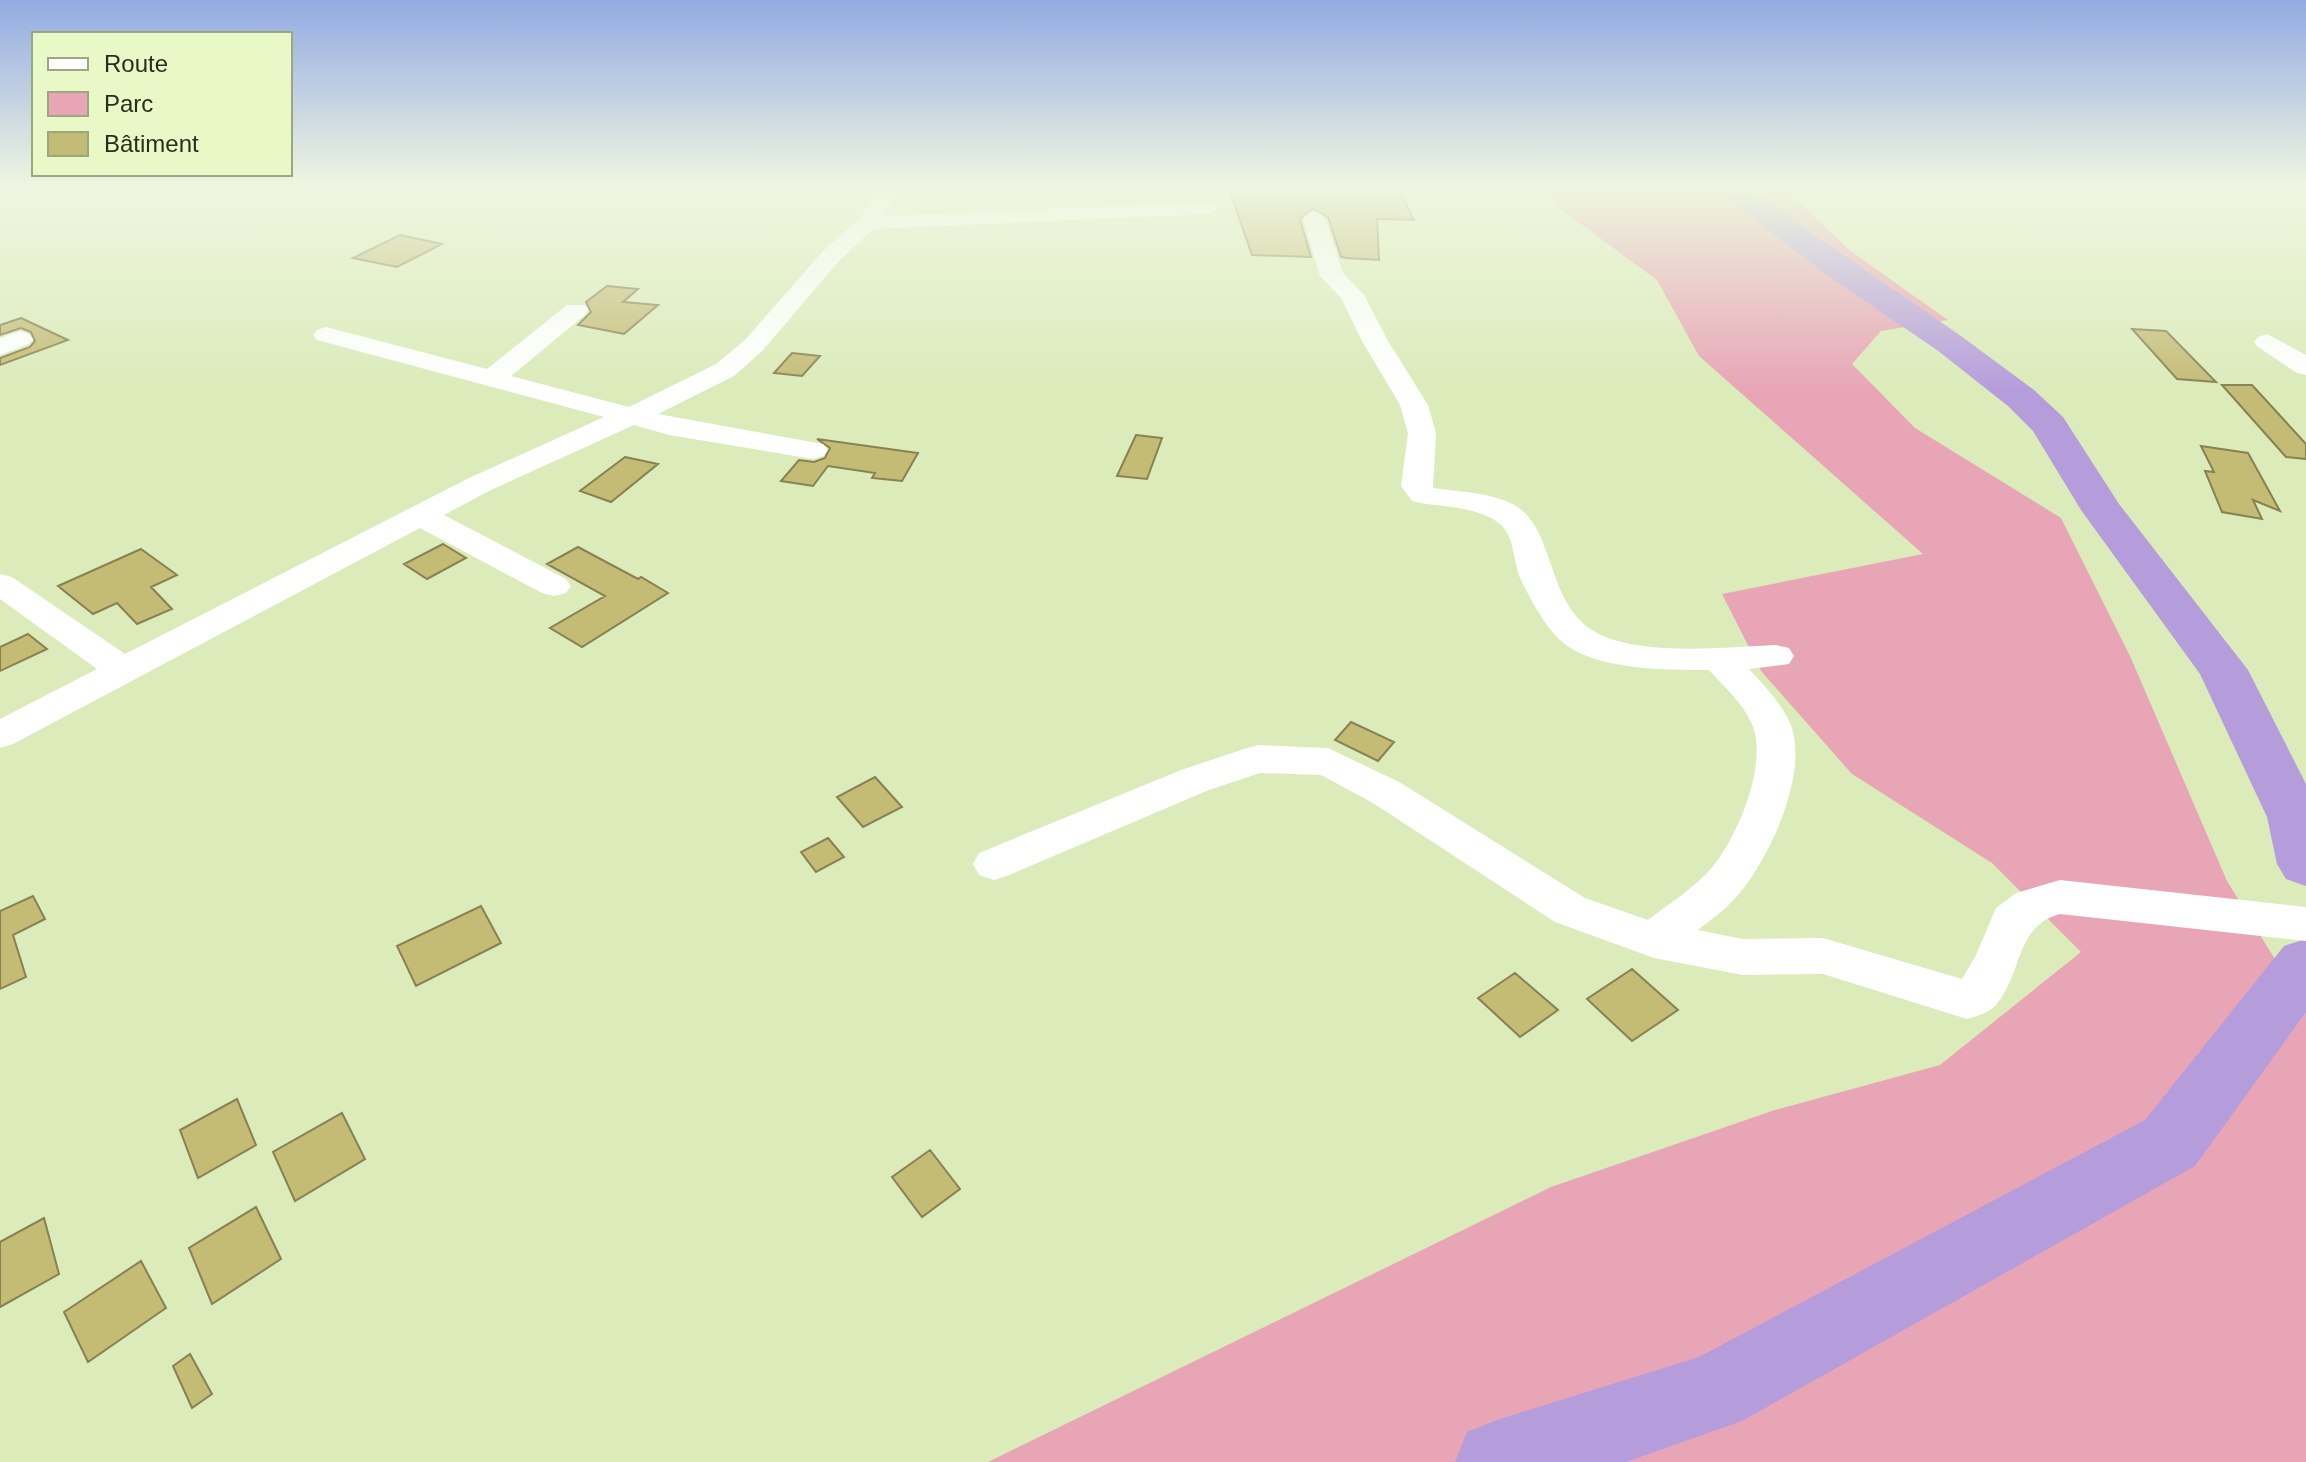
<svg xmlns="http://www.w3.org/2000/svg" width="2306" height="1462" font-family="Arial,sans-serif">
<rect width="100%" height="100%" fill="#dbebba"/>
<!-- green -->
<path fill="#e7a5b6" d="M1546,186H1790L1793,196L1849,250L1948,320L1881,331L1852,364L1915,428L2061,518L2130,656L2227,881L2306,1010V1462H988L1551,1187L1775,1110L1940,1065L2081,952L1992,863L1852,774L1761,671L1722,594L1923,554L1699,356L1657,280L1563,211Z"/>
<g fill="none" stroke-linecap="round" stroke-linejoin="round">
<!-- river -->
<path fill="#b59ddb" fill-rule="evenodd" d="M1711,186H1743L1961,336L2034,390L2063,417L2119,504L2248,670L2306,784V886L2286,879L2277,864L2267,817L2200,674L2081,510L2033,431L2008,406L1937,350L1827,275Z
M2306,939V1012L2195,1166L1742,1421L1626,1462H1455L1467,1432L1497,1420L1699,1357L2145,1120L2284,946Z"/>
</g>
<!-- building -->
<path fill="#c4bb75" stroke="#878153" stroke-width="2" d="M1228,186L1385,187L1388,195H1402L1414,220L1377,219L1379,260L1346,258L1341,257L1328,217L1312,208L1300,219L1311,257L1252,255Z
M400,235L442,244L397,267L353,258Z
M607,286L638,289L623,302L658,305L624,334L578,325L591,312L586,302Z
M21,318L68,340L0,365V358L30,347L35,341L31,332L21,328L0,335V325Z
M2132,329L2166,331L2216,382L2177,379Z
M792,353L820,356L802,376L774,373Z
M2222,385H2252L2306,444V459L2286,457Z
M1136,435L1162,438L1147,479L1117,476Z
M817,439L918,453L902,481L872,478L875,473L828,466L813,486L781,481L799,460L814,462L825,458L830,448Z
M2201,446L2248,453L2280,511L2253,500L2262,519L2222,512L2205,471L2214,472Z
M625,457L658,464L611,502L580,491Z
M443,544L466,558L427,579L404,564Z
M578,547L638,579L641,577L668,593L582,647L550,628L605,596L547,564Z
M141,549L177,575L151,587L172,609L137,624L117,603L93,614L58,586Z
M28,634L47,649L0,671V647Z
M1351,722L1394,742L1378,761L1335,740Z
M875,777L902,807L863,827L837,797Z
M828,838L844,857L816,872L801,852Z
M33,896L45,919L13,935L26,977L0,989V911Z
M481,906L501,943L416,986L397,946Z
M1632,969L1678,1010L1632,1041L1587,999Z
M1515,973L1558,1010L1520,1037L1478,998Z
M237,1099L256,1145L198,1178L180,1130Z
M342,1113L365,1159L295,1201L273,1152Z
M930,1150L960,1189L922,1217L892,1177Z
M256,1207L281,1259L212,1304L189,1248Z
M44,1218L59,1274L0,1307V1242Z
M141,1261L166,1308L88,1362L64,1312Z
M190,1354L212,1394L192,1408L173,1366Z"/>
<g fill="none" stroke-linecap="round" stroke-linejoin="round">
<!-- minor -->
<path fill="#fff" fill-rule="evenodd" d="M881,186H901L883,216L1209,202L1220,208L1209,214L873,229L839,261L763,350L734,376L658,414L823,444L828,450L823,456L813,459L669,435L634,425L491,490L444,515L566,579L571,586L566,593L554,596L542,593L420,528L13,744L0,748V719L97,669L0,599V574L12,577L125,654L469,478L604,417L317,340L313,335L317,330L326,327L487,369L567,305H585L588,310L585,315L511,376L629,407L716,364L745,340L823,251L859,219Z
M1314,211L1325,218L1343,273L1364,295L1388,341L1428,405L1436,433L1433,488C1460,492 1492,492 1516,506C1557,531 1545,609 1601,635C1647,656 1726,647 1776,645L1789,648L1794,656L1789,664L1749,669C1765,686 1784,706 1792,728C1807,777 1770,857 1739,894C1727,908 1712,919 1698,930L1743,939L1823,938L1962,979L1976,955L1996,908L2016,893L2060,880L2306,907V941L2060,914C2015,926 2023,973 1996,1005C1989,1013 1977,1016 1967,1019L1823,974L1743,975L1654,958L1555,922L1373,803L1321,775L1260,773L1209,790L1009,875L994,880L979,875L973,864L979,853L1181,770L1244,749L1258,745L1328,748L1401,783L1585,898L1648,920C1669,904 1692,889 1710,870C1737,839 1770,762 1751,722C1742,702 1723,686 1709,670C1668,670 1600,670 1566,645C1546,630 1532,602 1521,580C1513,563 1515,536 1500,524C1477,505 1440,508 1412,501L1401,486L1408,433L1400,405L1362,341L1341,298L1320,276L1303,218Z
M20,331L29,334L33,339L29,344L0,355V338Z
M2267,334L2306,355V375L2297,373L2258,347L2254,342L2258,337Z"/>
</g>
<!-- sky -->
<linearGradient id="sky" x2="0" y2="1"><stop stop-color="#93abe3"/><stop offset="0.48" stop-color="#eff6e0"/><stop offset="1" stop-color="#eff6e0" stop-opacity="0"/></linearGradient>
<rect width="2306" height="390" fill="url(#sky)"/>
<!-- legend -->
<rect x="32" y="32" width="260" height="144" fill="#e9f8c7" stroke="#9ca782" stroke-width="2"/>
<rect x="48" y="58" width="40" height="12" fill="#ffffff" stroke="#9ca782" stroke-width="2"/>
<text x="104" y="72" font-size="24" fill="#282e1b">Route</text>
<rect x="48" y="92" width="40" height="24" fill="#e7a5b6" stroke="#9ca782" stroke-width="2"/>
<text x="104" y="112" font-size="24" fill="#282e1b">Parc</text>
<rect x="48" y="132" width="40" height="24" fill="#c4bb75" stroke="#9ca782" stroke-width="2"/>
<text x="104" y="152" font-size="24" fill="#282e1b">Bâtiment</text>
</svg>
